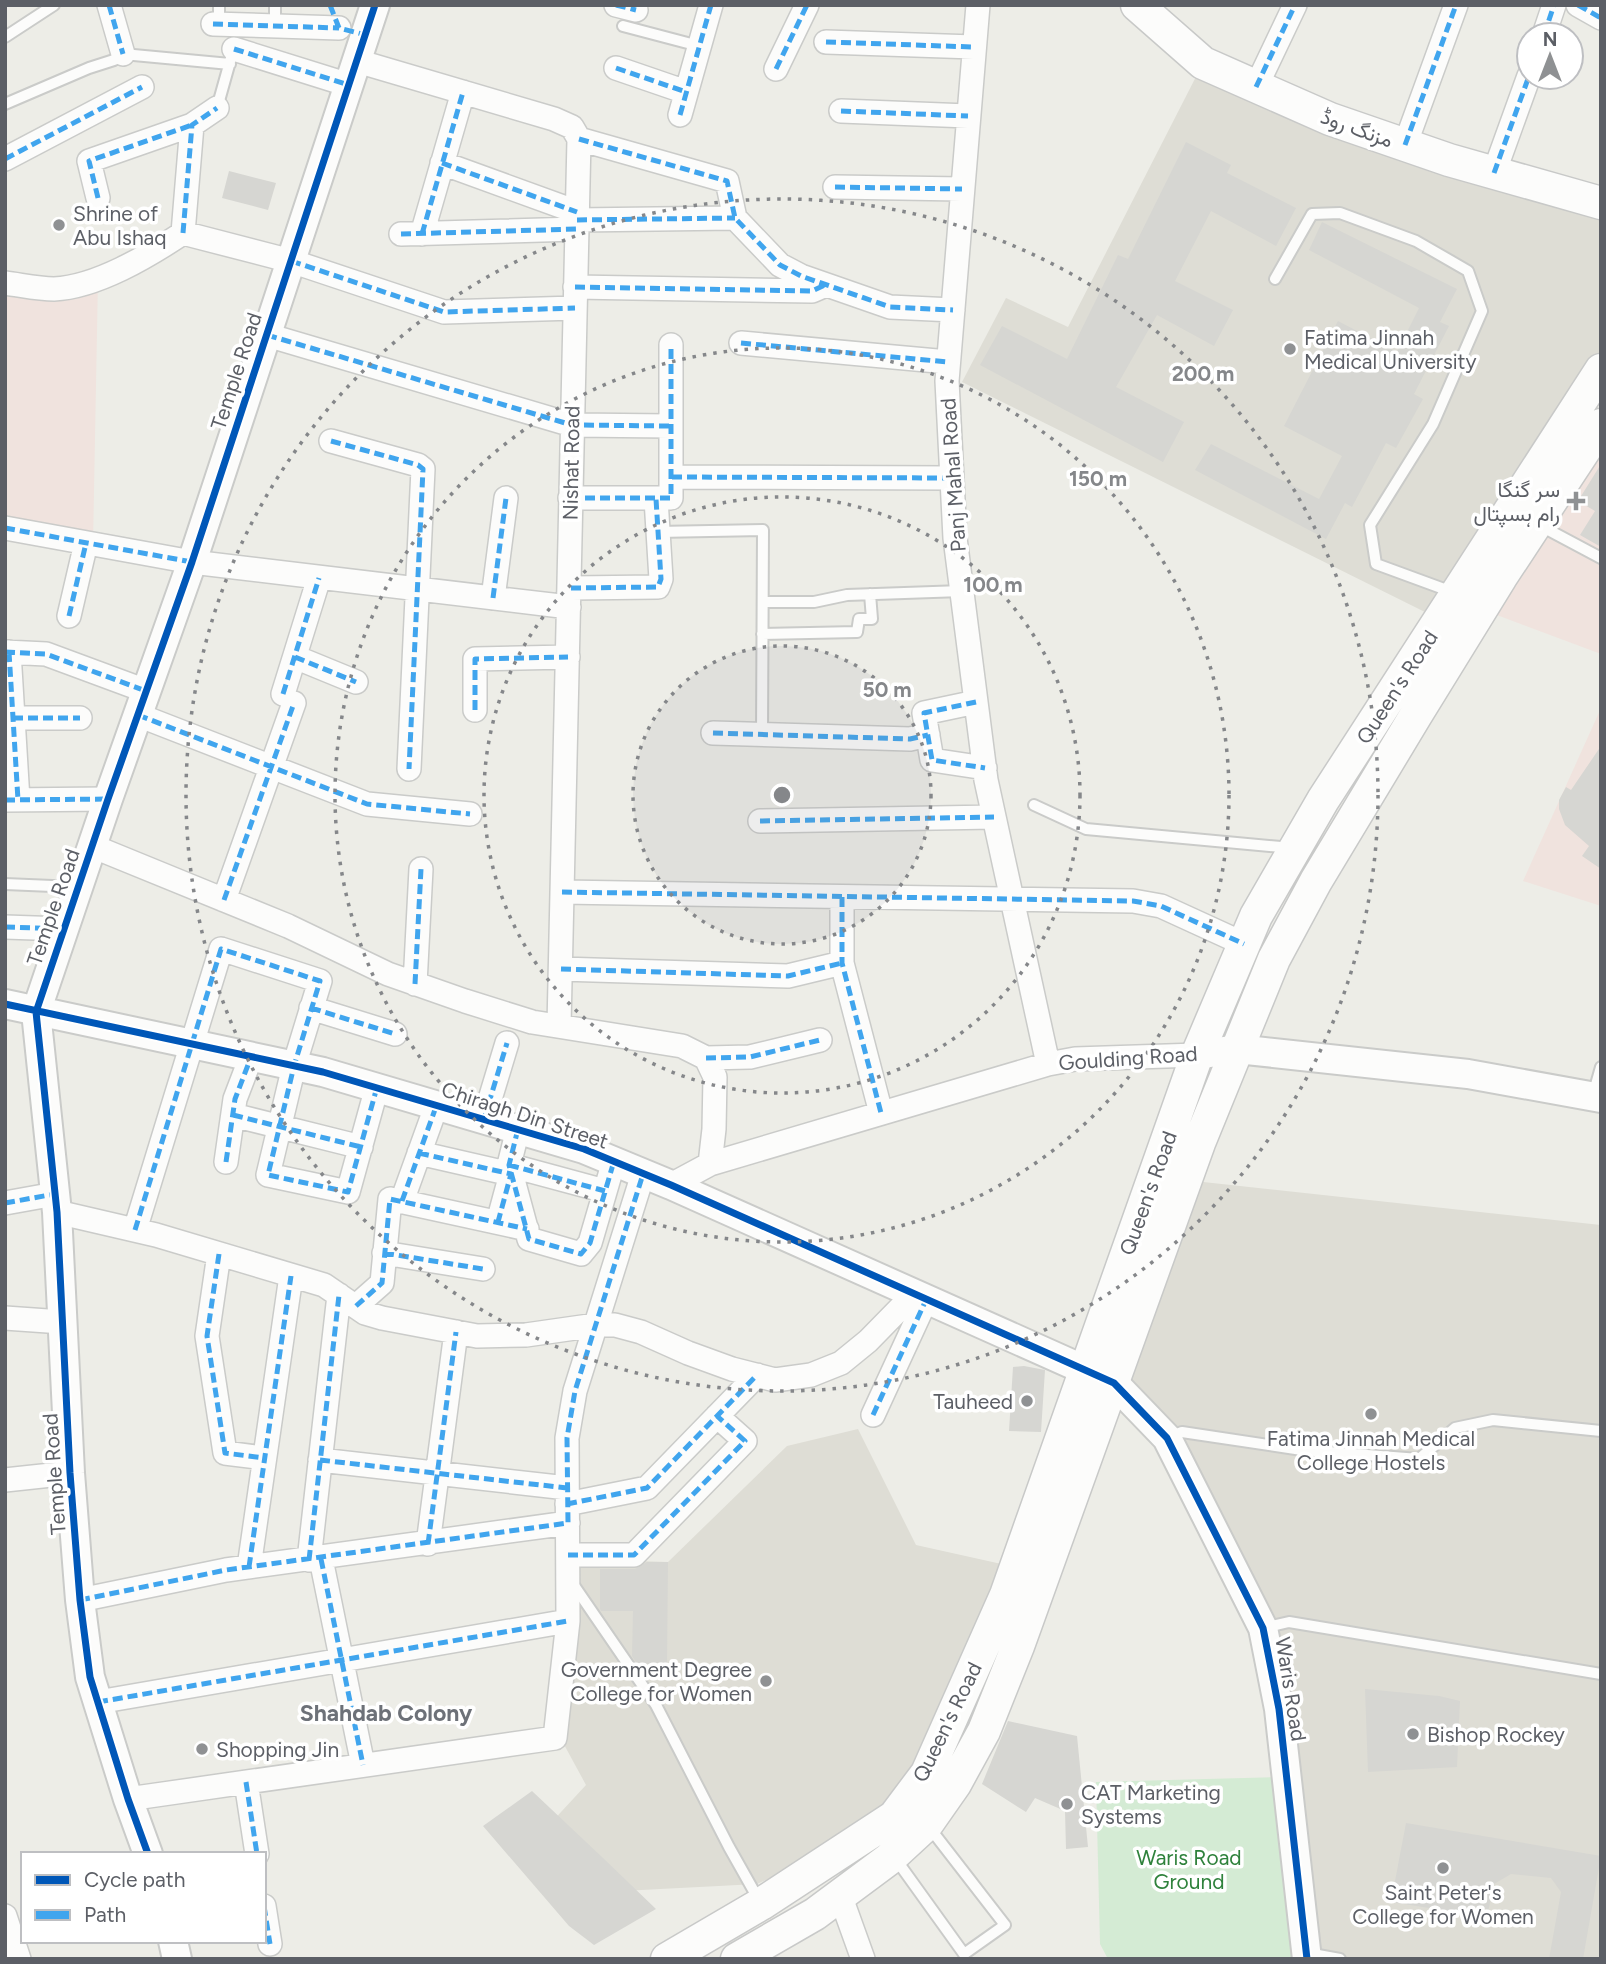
<svg xmlns="http://www.w3.org/2000/svg" width="1606" height="1964" font-family="Figtree,Vazirmatn,sans-serif">
<rect width="100%" height="100%" fill="#edede7"/>
<!-- education -->
<path fill="#deddd5" d="M1203,63L1601,197V370L1441,620L962,382L1006,298L1068,327Z
M1185,1180L1601,1225V1959H1292L1267,1621L1168,1444L1114,1383Z
M858,1429L916,1545L1015,1567L927,1773L839,1847L757,1884L622,1891L549,1825L586,1785L561,1739L569,1559L668,1562L787,1446Z"/>
<!-- medical -->
<path fill="#f0e3de" d="M98,279L93,544L5,528V283Z
M1601,426V654L1481,609Z
M1601,708V906L1523,881Z"/>
<!-- green -->
<path fill="#d4ebd4" d="M1279,1777L1292,1959H1108L1100,1944L1096,1782Z"/>
<!-- building -->
<path fill="#d6d6d2" d="M1186,142L1231,165L1227,173L1296,208L1276,246L1211,211L1175,281L1233,310L1214,346L1157,315L1116,387L1184,422L1163,462L980,365L1002,326L1067,359L1118,255L1128,259Z
M229,171L276,183L268,210L222,198Z
M1322,222L1457,289L1440,322L1449,326L1414,394L1423,399L1396,448L1386,443L1352,507L1345,503L1326,539L1195,470L1211,444L1319,499L1342,456L1284,426L1338,321L1397,352L1419,308L1309,250Z
M1601,464V547L1580,535L1595,511L1578,501Z
M1601,746V869L1582,856L1589,846L1565,825L1559,809V800L1566,787L1571,790Z
M1024,1366L1045,1370L1041,1432L1009,1431L1013,1367Z
M647,1562H668L667,1664H637L632,1656L633,1611H601L600,1609V1569H635Z
M1365,1689L1439,1696L1460,1701L1457,1767L1368,1772Z
M1008,1721L1077,1736L1088,1847L1066,1849L1065,1811L1035,1798L1026,1812L982,1784Z
M532,1791L603,1858L656,1909L594,1945L569,1926L483,1826Z
M1406,1823L1601,1856L1583,1959H1549L1561,1892L1551,1878L1511,1874L1494,1884L1487,1917L1391,1902Z"/>
<g fill="none" stroke-linecap="round" stroke-linejoin="round">
<!-- service casing -->
<g stroke="#cacbc9" stroke-width="14">
<path id="service" d="M219,5V24
M275,26V5
M623,26L699,46
M5,37L54,5
M5,104L89,68L114,60L123,54L230,64
M217,108L231,58
M1275,279L1312,214L1340,213L1416,241L1468,271L1482,311L1433,424L1370,525L1376,564L1455,593
M1539,525L1601,558
M657,532L763,530L762,734
M763,602H814L847,595L962,591
M762,634L857,632L859,619H872L870,594
M1034,805L1086,829L1292,848
M5,884L76,887
M1593,1095L1601,1067
M1167,1438L1182,1432L1302,1450L1419,1459L1455,1428L1493,1420L1601,1431
M573,1584L656,1705L729,1847L760,1902
M1263,1628L1289,1622L1601,1674
M895,1858L964,1954L1005,1925L929,1827
M1307,1953L1340,1959"/>
</g>
<!-- minor casing -->
<g stroke="#cacbc9" stroke-width="26">
<path id="minor" d="M109,5L123,54
M616,5L636,10
M978,5L947,381L955,538L986,780L1048,1064
M1578,5L1601,18
M213,24L339,28
M1544,35L1554,5
M826,42L974,47
M234,49L349,85
M357,61L554,119L572,127L579,139L559,1026
M616,68L686,92
M776,69L807,5
M1256,87L1295,5
M841,111L968,116
M680,115L711,5
M579,139L727,181L735,218L780,265L801,276L890,307L953,310
M1405,145L1456,5
M5,159L142,87
M442,163L577,212
M1494,173L1529,76
M835,187L962,189
M98,198L89,161L192,125
M577,220L735,218
M183,233L192,125L217,108
M401,234L577,229
M422,234L463,92
M5,283C21,285 38,289 54,289C97,287 148,256 183,233L291,261L444,312L575,308
M575,287L812,291L826,285
M267,335L572,425L671,426
M741,343L948,362
M331,441L418,465L423,469L409,769
M672,477L952,478
M570,498H671V345
M5,528L192,562L569,607
M571,588L658,587L661,579L656,499
M493,598L506,498
M69,616L86,543
M5,652L46,654L146,691
M9,652L18,800
M295,657L356,682
M283,694L319,578
M976,702L924,713L932,760L985,768
M475,710V659L568,657
M138,715L367,804L470,814
M13,718H80
M713,733L910,739L928,735
M5,800L108,799
M760,821L994,817
M92,846L288,926L388,974L465,1001L532,1022L682,1046L706,1058L715,1077L714,1129L710,1164
M562,892L1133,901L1161,906L1244,944
M842,897V963L881,1113
M224,900L294,703
M5,927L64,929
M561,969L788,976L842,963
M415,984L421,869
M311,1008L395,1034
M706,1058L750,1057L820,1040
M233,1115L361,1147
M484,1119L507,1043
M518,1129L509,1165L529,1239L581,1254L590,1243L614,1161
M419,1153L511,1174L498,1222
M226,1162L235,1099L251,1057
M509,1165L605,1191
M671,1185L710,1164L1048,1064L1075,1059L1197,1055
M402,1201L437,1104
M5,1203L55,1194
M57,1212L156,1235L324,1285L365,1313L382,1318L477,1336L526,1335L596,1325H615L641,1332L688,1353L732,1369L775,1380L811,1375L841,1363L868,1341L914,1294
M135,1230L221,949L320,981L294,1066L268,1175L348,1192L377,1087
M384,1253L483,1269
M219,1254L207,1336L225,1453L264,1458
M356,1306L382,1283L390,1199L527,1229
M5,1318L62,1322
M873,1415L926,1300
M320,1460L567,1488
M5,1480L70,1473
M567,1504L647,1488L757,1375
M428,1544L456,1332
M568,1555H634L745,1441L717,1416
M321,1559L363,1765
M309,1560L339,1295
M249,1567L291,1276
M80,1600L226,1570L568,1523
M98,1702L568,1621
M246,1782L257,1854
M128,1799L555,1738L568,1621L567,1438L575,1391L643,1174
M840,1895L863,1959
M264,1906L270,1944
M5,1916L19,1959"/>
</g>
<!-- tertiary casing -->
<g stroke="#cacbc9" stroke-width="32">
<path id="tertiary" d="M5,1004L323,1072L584,1149L671,1185L1114,1383L1167,1438L1263,1628L1279,1709L1307,1959
M1197,1055L1237,1049L1468,1074L1601,1098
M148,1854L128,1799L90,1677L80,1600L70,1473L57,1212L36,1012L108,799L192,562L375,5
M173,1941L177,1959"/>
</g>
<!-- secondary casing -->
<g stroke="#c8c9c8" stroke-width="35">
<path id="secondary" d="M1137,5L1203,63L1330,119L1449,160L1601,203
M667,1959L761,1904L894,1817L927,1773L1006,1595L1197,1055L1256,916L1323,800L1601,370
M737,1959L815,1914L889,1859L927,1824L955,1784L984,1731L1018,1646L1199,1143L1274,959L1316,881L1416,715L1501,577L1601,425"/>
</g>
<!-- service -->
<use href="#service" stroke="#fcfcfb" stroke-width="10"/>
<!-- minor -->
<use href="#minor" stroke="#fcfcfb" stroke-width="23"/>
<!-- tertiary -->
<use href="#tertiary" stroke="#fcfcfb" stroke-width="28"/>
<!-- secondary -->
<use href="#secondary" stroke="#fcfcfb" stroke-width="32"/>
<!-- quiet -->
<path stroke="#40a5ee" stroke-width="5" stroke-dasharray="10 5" stroke-linecap="butt" d="M109,5L123,54
M330,5L339,28L366,35
M616,5L636,10
M1578,5L1601,18
M213,24L339,28
M1544,35L1554,5
M826,42L974,47
M234,49L349,85
M616,68L686,92
M776,69L807,5
M1256,87L1295,5
M841,111L968,116
M680,115L711,5
M579,139L727,181L735,218L780,265L801,276L890,307L953,310
M1405,145L1456,5
M5,159L142,87
M442,163L577,212
M1494,173L1529,76
M835,187L962,189
M98,198L89,161L192,125
M577,220L735,218
M183,233L192,125L217,108
M401,234L577,229
M422,234L463,92
M291,261L444,312L575,308
M575,287L812,291L827,284
M267,335L572,425L671,426
M741,343L948,362
M331,441L418,465L423,469L409,769
M672,477L952,478
M570,498H671V345
M5,528L192,562
M571,588L658,587L661,579L656,499
M493,598L506,498
M69,616L86,543
M5,652L46,654L146,691
M9,652L18,800
M295,657L356,682
M283,694L319,578
M976,702L924,713L932,760L985,768
M475,710V659L568,657
M138,715L367,804L470,814
M13,718H80
M713,733L910,739L928,735
M5,800L108,799
M760,821L994,817
M562,892L1133,901L1161,906L1244,944
M842,897V963L881,1113
M224,900L294,703
M5,927L64,929
M561,969L788,976L842,963
M415,984L421,869
M311,1008L395,1034
M706,1058L750,1057L820,1040
M233,1115L361,1147
M484,1119L507,1043
M518,1129L509,1165L529,1239L581,1254L590,1243L614,1161
M419,1153L511,1174L498,1222
M226,1162L235,1099L251,1057
M509,1165L605,1191
M402,1201L437,1104
M5,1203L55,1194
M135,1230L221,949L320,981L294,1066L268,1175L348,1192L377,1087
M384,1253L483,1269
M219,1254L207,1336L225,1453L264,1458
M356,1306L382,1283L390,1199L527,1229
M873,1415L926,1300
M320,1460L567,1488
M567,1504L647,1488L757,1375
M428,1544L456,1332
M568,1555H634L745,1441L717,1416
M321,1559L363,1765
M309,1560L339,1295
M249,1567L291,1276
M80,1600L226,1570L568,1523L567,1438L575,1391L643,1174
M98,1702L568,1621
M246,1782L257,1854
M264,1906L270,1944"/>
<!-- cycleway casing -->
<g stroke="#fff" stroke-width="11">
<path id="cycleway" d="M5,1004L323,1072L584,1149L671,1185L1114,1383L1167,1438L1263,1628L1279,1709L1307,1959
M148,1854L128,1799L90,1677L80,1600L70,1473L57,1212L36,1012L108,799L192,562L375,5"/>
</g>
<!-- cycleway -->
<use href="#cycleway" stroke="#0057b8" stroke-width="7"/>
</g>
<!-- distance rings -->
<circle cx="782" cy="795" r="149" fill="#85878a" fill-opacity=".12"/>
<g fill="none" stroke="#85878a" stroke-width="3.5" stroke-dasharray="3.5 7">
<circle cx="782" cy="795" r="149"/>
<circle cx="782" cy="795" r="298"/>
<circle cx="782" cy="795" r="447"/>
<circle cx="782" cy="795" r="596"/>
</g>
<!-- markers -->
<g fill="#8f9193" stroke="#fff" stroke-width="2.5">
<circle cx="59" cy="225" r="7"/>
<circle cx="1290" cy="349" r="7"/>
<path d="M1572.5 490.5h7v7h7v7h-7v7h-7v-7h-7v-7h7z"/>
<circle cx="1027" cy="1401" r="7"/>
<circle cx="1371" cy="1414" r="7"/>
<circle cx="766" cy="1681" r="7"/>
<circle cx="1413" cy="1734" r="7"/>
<circle cx="202" cy="1749" r="7"/>
<circle cx="1067" cy="1804" r="7"/>
<circle cx="1443" cy="1868" r="7"/>
</g>
<g text-anchor="middle" dominant-baseline="central" stroke-width="7" stroke-linejoin="round" paint-order="stroke">
<!-- street labels -->
<g font-size="21" fill="#5c5f66" stroke="#fff">
<text transform="translate(1357 128) rotate(20)">مزنگ روڈ</text>
<text transform="translate(236 371) rotate(-72)">Temple Road</text>
<text transform="translate(571 463) rotate(-89)">Nishat Road</text>
<text transform="translate(953 475) rotate(-94)">Panj Mahal Road</text>
<text transform="translate(1397 687) rotate(-57)">Queen's Road</text>
<text transform="translate(53 907) rotate(-71)">Temple Road</text>
<text transform="translate(1128 1058) rotate(-4)">Goulding Road</text>
<text transform="translate(525 1115) rotate(18)">Chiragh Din Street</text>
<text transform="translate(1148 1193) rotate(-70)">Queen's Road</text>
<text transform="translate(54 1474) rotate(-94)">Temple Road</text>
<text transform="translate(1291 1689) rotate(81)">Waris Road</text>
<text transform="translate(947 1722) rotate(-64)">Queen's Road</text>
</g>
<!-- poi labels -->
<g font-size="21" fill="#5c5f66" stroke="#fff" text-anchor="start">
<text x="73" y="213">Shrine of<tspan x="73" dy="24">Abu Ishaq</tspan></text>
<text x="1304" y="337">Fatima Jinnah<tspan x="1304" dy="24">Medical University</tspan></text>
<text x="1560" y="489" text-anchor="end">سر گنگا<tspan x="1560" dy="24">رام ہسپتال</tspan></text>
<text x="1013" y="1401" text-anchor="end">Tauheed</text>
<text x="1371" y="1438" text-anchor="middle">Fatima Jinnah Medical<tspan x="1371" dy="24">College Hostels</tspan></text>
<text x="752" y="1669" text-anchor="end">Government Degree<tspan x="752" dy="24">College for Women</tspan></text>
<text x="1427" y="1734">Bishop Rockey</text>
<text x="216" y="1749">Shopping Jin</text>
<text x="1081" y="1792">CAT Marketing<tspan x="1081" dy="24">Systems</tspan></text>
<text x="1443" y="1892" text-anchor="middle">Saint Peter's<tspan x="1443" dy="24">College for Women</tspan></text>
</g>
<!-- park labels -->
<g font-size="21" fill="#2f823c" stroke="#fff">
<text x="1189" y="1857">Waris Road<tspan x="1189" dy="24">Ground</tspan></text>
</g>
<!-- neighbourhood labels -->
<g font-size="23" font-weight="bold" fill="#6d7178" stroke="#fff">
<text x="386" y="1713">Shahdab Colony</text>
</g>
</g>
<circle cx="782" cy="795" r="10" fill="#85878a" stroke="#fff" stroke-width="3.5"/>
<g font-size="21" text-anchor="middle" font-weight="bold" fill="#85878a" stroke="#fff" stroke-width="7" stroke-linejoin="round" paint-order="stroke">
<text x="1203" y="381">200 m</text>
<text x="1098" y="486">150 m</text>
<text x="993" y="592">100 m</text>
<text x="887" y="697">50 m</text>
</g>
<!-- border -->
<rect width="1606" height="1964" fill="none" stroke="#5c5f66" stroke-width="14"/>
<!-- legend -->
<rect x="21" y="1852" width="245" height="91" fill="#ffffff" stroke="#bebfc2" stroke-width="2"/>
<rect x="35" y="1875" width="35" height="10" fill="#0057b8" stroke="#bebfc2" stroke-width="2"/>
<text x="84" y="1887" font-size="21" fill="#5c5f66">Cycle path</text>
<rect x="35" y="1910" width="35" height="10" fill="#40a5ee" stroke="#bebfc2" stroke-width="2"/>
<text x="84" y="1922" font-size="21" fill="#5c5f66">Path</text>
<!-- north arrow -->
<g transform="translate(1550 56)"><circle r="33" fill="#ffffff" stroke="#bebfc2" stroke-width="2"/>
<path d="M0-5L12 26L0 18L-12 26Z" fill="#8f9193"/>
<text y="-10" font-size="19" font-weight="bold" text-anchor="middle" fill="#5c5f66">N</text>
</g>
</svg>
